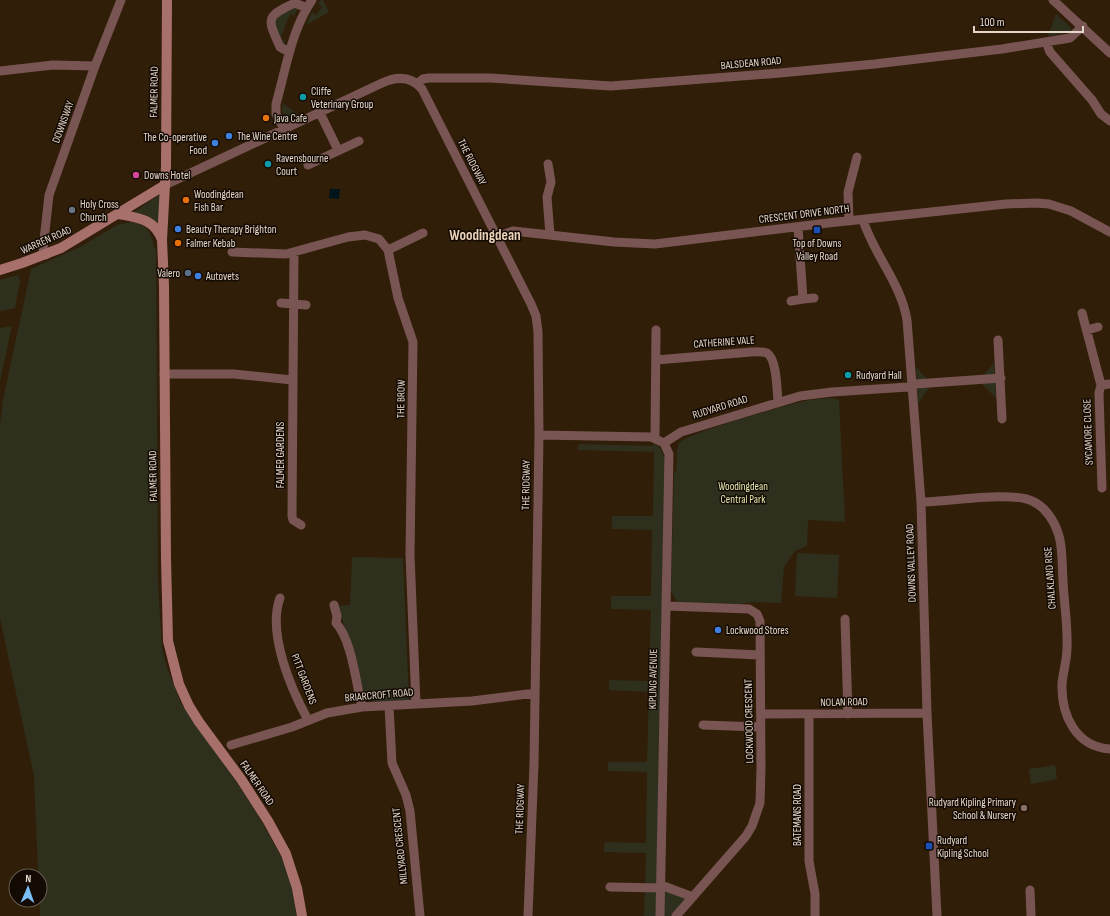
<svg xmlns="http://www.w3.org/2000/svg" width="1110" height="916" font-family="'Sofia Sans Condensed',sans-serif">
<rect width="100%" height="100%" fill="#311e08"/>
<!-- green -->
<path fill="#2e301d" d="M321,0H323L329,12L306,25L312,12L316,15L322,7L318,4Z
M299,6L294,16L290,14L280,39L286,41L283,48L272,24L275,16Z
M1056,14L1071,28V30L1067,33L1048,36Z
M283,103L300,116L291,119L285,118L282,112Z
M160,194L159,225L149,217L134,212Z
M131,222C147,224 152,233 154,248L156,249L158,584L162,648L167,668L181,703L251,803L283,860L293,885L296,916H40L34,776L0,618V425L3,400L31,269L80,247L117,225Z
M18,275L20,281L15,308L0,311V280Z
M12,326L0,381V328Z
M994,363L996,398L983,385V376Z
M916,367L928,380L929,388L918,403Z
M832,398L839,400L845,522L808,520L807,546L795,551L784,567L781,603L753,602L740,604L681,603L676,600L671,591L674,472H676L677,451L679,443C687,433 783,406 801,402C811,399 821,399 832,398Z
M654,443L661,449L665,458L656,916H644L646,853L604,852L605,842L646,843L647,772L608,771V762H647L649,692L609,690V680L649,681L651,610L611,609V596H651L652,530L612,529V516H653L654,452L578,450V445L580,444L654,446Z
M797,553L839,555L837,598L795,596Z
M352,557L403,558L409,701C397,701 373,708 365,696L338,606L350,605Z
M1055,765L1057,779L1031,784L1029,769Z
M661,885L693,897L676,916H660Z"/>
<!-- water -->
<path fill="#00141c" d="M330,189H340L339,199L329,198Z"/>
<g fill="none" stroke-linecap="round" stroke-linejoin="round">
<!-- street -->
<path stroke="#785552" stroke-width="9" d="M1053,0L1110,53
M1046,42L1050,52L1092,100L1101,114L1110,121
M289,52L280,47C268,19 264,17 295,3L307,8
M0,71L53,65L95,66
M417,84L423,79L429,78H490L611,86L780,73L875,64L1002,49L1070,38L1083,26
M320,113L338,150
M284,129L276,114V104C286,69 291,31 312,0
M548,164L551,182L547,197L550,235
M308,165L359,141
M165,185L382,83C397,76 411,76 422,89L531,304L536,316L538,332L539,435L534,764L528,916
M863,220C874,255 901,283 907,320L921,502L927,713L937,916
M849,221L848,192L857,157
M798,227L803,299L814,298
M496,237L513,231L614,242L655,244L828,223L1006,204L1037,203L1049,204L1071,211L1110,232
M388,250L423,233
M232,252L286,254L348,237L365,235L379,239L388,250L398,298L413,342L410,555L416,704
M294,252L292,516L293,520L301,525
M46,255L43,249L49,195L95,66L121,0
M791,301L803,299
M281,303L306,305
M1082,313L1101,385
M1087,330L1098,327
M998,340L1002,419
M656,360L751,352C756,352 762,351 767,353C777,359 777,391 778,402
M164,374H234L292,380
M539,435L651,437L664,443L669,454L660,916
M655,438L656,330
M664,443L681,432L800,396L832,392L908,387L915,384L1001,378
M1102,488L1099,393L1101,385L1110,384
M921,502C948,502 1011,491 1032,501C1046,507 1055,522 1059,536C1063,550 1062,567 1063,581C1064,603 1068,626 1067,648C1067,660 1063,672 1062,684C1061,715 1076,747 1110,749
M280,598C267,633 291,689 308,720
M334,605L337,616L336,623C352,640 356,684 362,707
M667,606L749,609L757,614L760,621L761,768L760,803L752,826L746,836L676,916
M845,619L848,714
M696,652L760,655
M389,706L392,763L406,795L410,811L420,916
M761,714L927,713
M809,714V861L815,894V916
M703,725L760,727
M231,745L292,727L327,713L362,707L472,701L535,693
M661,885L693,897
M610,887L661,888
M1030,890L1031,916"/>
<!-- secondary -->
<path stroke="#a8706b" stroke-width="10" d="M167,0L166,166L162,240L164,286L166,558L168,641L179,684L189,706L199,722L241,779L268,821L286,854L297,888L302,916
M119,214C138,218 155,219 162,240
M0,270L22,263L61,248L165,185"/>
</g>
<!-- markers -->
<g fill="#0f9aa8" stroke="#130a03" stroke-width="1.5">
<circle cx="303" cy="97" r="4"/>
<circle cx="268" cy="164" r="4"/>
<circle cx="848" cy="375" r="4"/>
</g>
<g fill="#e8710a" stroke="#130a03" stroke-width="1.5">
<circle cx="266" cy="118" r="4"/>
<circle cx="186" cy="200" r="4"/>
<circle cx="178" cy="243" r="4"/>
</g>
<g fill="#3f7fe0" stroke="#130a03" stroke-width="1.5">
<circle cx="229" cy="136" r="4"/>
<circle cx="215" cy="143" r="4"/>
<circle cx="178" cy="229" r="4"/>
<circle cx="198" cy="276" r="4"/>
<circle cx="718" cy="630" r="4"/>
</g>
<circle fill="#d1479c" stroke="#130a03" stroke-width="1.5" cx="136" cy="175" r="4"/>
<circle fill="#6b7280" stroke="#130a03" stroke-width="1.5" cx="72" cy="210" r="4"/>
<g fill="#1a4fb4" stroke="#130a03" stroke-width="1.5">
<rect x="813" y="226" width="8" height="8" rx="2"/>
<rect x="925" y="842" width="8" height="8" rx="2"/>
</g>
<circle fill="#5c6f8a" stroke="#130a03" stroke-width="1.5" cx="188" cy="273" r="4"/>
<circle fill="#8d6e63" stroke="#130a03" stroke-width="1.5" cx="1024" cy="808" r="4"/>
<g text-anchor="middle" dominant-baseline="central" stroke-width="3" stroke-linejoin="round" paint-order="stroke">
<!-- street labels -->
<g font-size="11" fill="#e5d8cb" stroke="#130a03">
<text transform="translate(751 63) rotate(-5)">BALSDEAN ROAD</text>
<text transform="translate(154 92) rotate(-89)">FALMER ROAD</text>
<text transform="translate(63 122) rotate(-70)">DOWNSWAY</text>
<text transform="translate(472 162) rotate(63)">THE RIDGWAY</text>
<text transform="translate(804 214) rotate(-7)">CRESCENT DRIVE NORTH</text>
<text transform="translate(46 240) rotate(-24)">WARREN ROAD</text>
<text transform="translate(724 342) rotate(-4)">CATHERINE VALE</text>
<text transform="translate(401 399) rotate(-89)">THE BROW</text>
<text transform="translate(720 407) rotate(-17)">RUDYARD ROAD</text>
<text transform="translate(1088 432) rotate(-92)">SYCAMORE CLOSE</text>
<text transform="translate(280 455) rotate(-90)">FALMER GARDENS</text>
<text transform="translate(153 476) rotate(-91)">FALMER ROAD</text>
<text transform="translate(526 485) rotate(-89)">THE RIDGWAY</text>
<text transform="translate(911 563) rotate(-92)">DOWNS VALLEY ROAD</text>
<text transform="translate(1050 578) rotate(-94)">CHALKLAND RISE</text>
<text transform="translate(304 679) rotate(69)">PITT GARDENS</text>
<text transform="translate(653 679) rotate(-89)">KIPLING AVENUE</text>
<text transform="translate(379 695) rotate(-5)">BRIARCROFT ROAD</text>
<text transform="translate(844 702) rotate(-1)">NOLAN ROAD</text>
<text transform="translate(749 721) rotate(-91)">LOCKWOOD CRESCENT</text>
<text transform="translate(257 783) rotate(56)">FALMER ROAD</text>
<text transform="translate(520 809) rotate(-88)">THE RIDGWAY</text>
<text transform="translate(797 815) rotate(-90)">BATEMANS ROAD</text>
<text transform="translate(400 846) rotate(-96)">MILLYARD CRESCENT</text>
</g>
<!-- poi labels -->
<g font-size="11" fill="#e5d8cb" stroke="#130a03" text-anchor="start">
<text x="311" y="91">Cliffe<tspan x="311" dy="13">Veterinary Group</tspan></text>
<text x="274" y="118">Java Cafe</text>
<text x="237" y="136">The Wine Centre</text>
<text x="207" y="137" text-anchor="end">The Co-operative<tspan x="207" dy="13">Food</tspan></text>
<text x="276" y="158">Ravensbourne<tspan x="276" dy="13">Court</tspan></text>
<text x="144" y="175">Downs Hotel</text>
<text x="194" y="194">Woodingdean<tspan x="194" dy="13">Fish Bar</tspan></text>
<text x="80" y="204">Holy Cross<tspan x="80" dy="13">Church</tspan></text>
<text x="186" y="229">Beauty Therapy Brighton</text>
<text x="186" y="243">Falmer Kebab</text>
<text x="817" y="243" text-anchor="middle">Top of Downs<tspan x="817" dy="13">Valley Road</tspan></text>
<text x="180" y="273" text-anchor="end">Valero</text>
<text x="206" y="276">Autovets</text>
<text x="856" y="375">Rudyard Hall</text>
<text x="726" y="630">Lockwood Stores</text>
<text x="1016" y="802" text-anchor="end">Rudyard Kipling Primary<tspan x="1016" dy="13">School &amp; Nursery</tspan></text>
<text x="937" y="840">Rudyard<tspan x="937" dy="13">Kipling School</tspan></text>
</g>
<!-- park labels -->
<g font-size="11" fill="#e0e7ad" stroke="#130a03">
<text x="743" y="486">Woodingdean<tspan x="743" dy="13">Central Park</tspan></text>
</g>
<!-- district labels -->
<g font-size="15" font-weight="bold" fill="#edd4ba" stroke="#130a03">
<text x="485" y="235">Woodingdean</text>
</g>
</g>
<!-- north arrow -->
<g transform="translate(28 888) rotate(2)"><circle r="19" fill="#130a03" stroke="#675c53"/>
<path d="M0-3L7 15L0 10L-7 15Z" fill="#7abff8"/>
<text y="-6" font-size="11" font-weight="bold" text-anchor="middle" fill="#e5d8cb">N</text>
</g>
<!-- scale -->
<path d="M974 26v6h109v-6" fill="none" stroke="#e5d8cb" stroke-width="2"/>
<text x="980" y="26" font-size="12" fill="#e5d8cb" stroke="#130a03" stroke-width="3" paint-order="stroke">100 m</text>
</svg>
